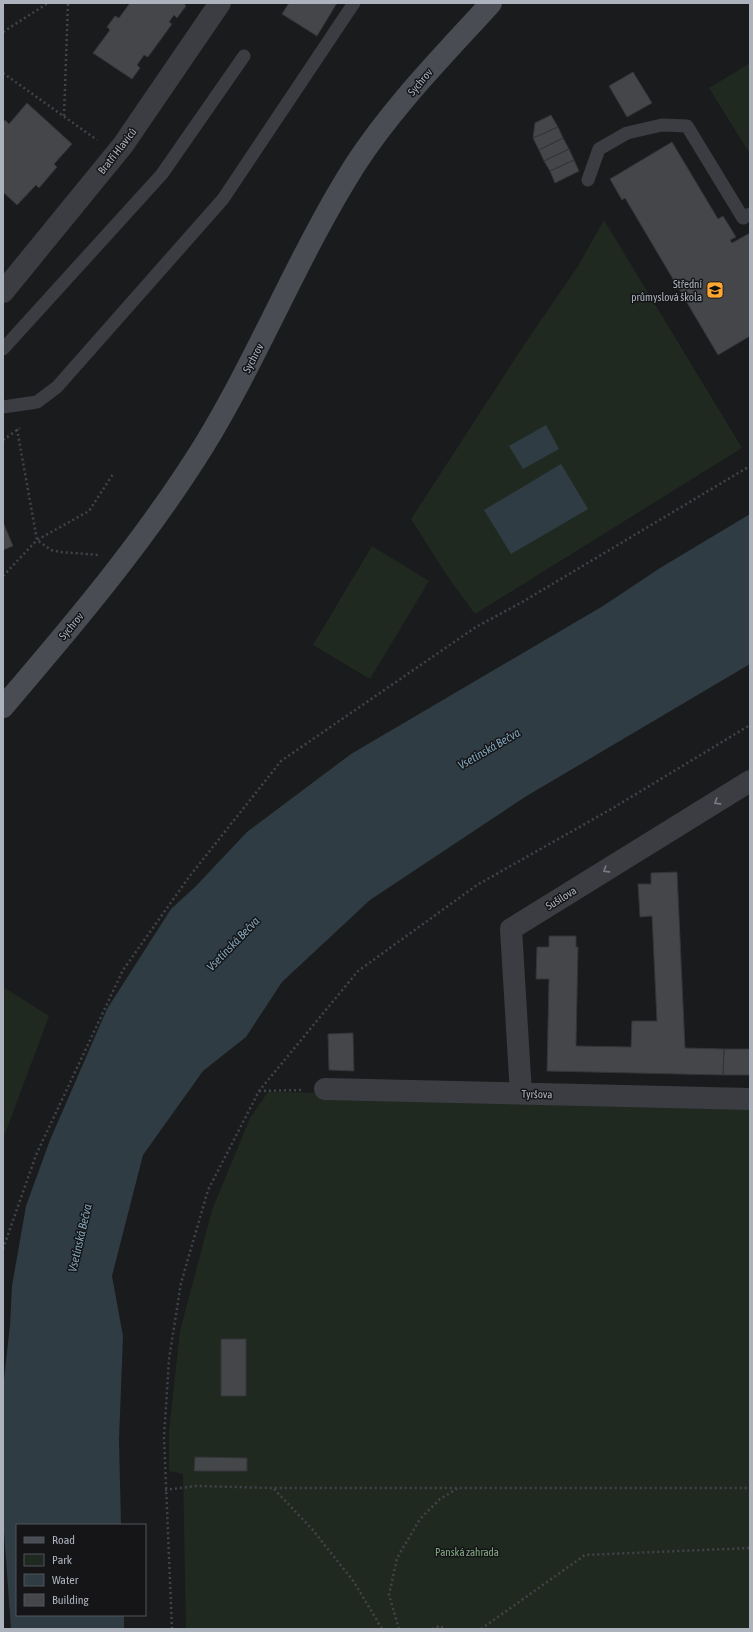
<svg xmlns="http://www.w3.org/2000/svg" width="753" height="1632" font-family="'Asap Condensed',sans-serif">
<rect width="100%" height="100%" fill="#1a1b1d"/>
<!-- green -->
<path fill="#202920" d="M750,63V154L709,88Z
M604,220L742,448L475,614L448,577L411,519L524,345L578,266Z
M372,546L429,581L370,679L313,645Z
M3,987L49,1016L3,1139Z
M268,1092L750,1100V1629H186L183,1474L169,1471V1431L180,1331L212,1210L250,1118Z"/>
<!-- water -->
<path fill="#2f3c43" d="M546,425L559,449L523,469L509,446Z
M561,464L588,509L511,554L484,510Z
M750,514V664L525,797L370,900L282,982L246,1037L203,1071L143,1155L112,1276L123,1336L119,1440L121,1525H17V1615H124V1629H11L3,1518V1388L10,1325L12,1286L26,1206L50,1140L107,1009L171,909L196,886L247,832L351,754L603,606L660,568Z"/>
<!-- building -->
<path fill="#44464a" stroke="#343539" d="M130,3H183L186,6L177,18L174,15L169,22L172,24L148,57L144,55L137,65L140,68L132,79L93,53L110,30L107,27L115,16L119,18Z
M289,3H337L317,36L282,14Z
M633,72L652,103L627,117L609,86Z
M27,103L72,144L54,164L57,167L39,188L36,185L17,205L3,192V123L5,120L9,124Z
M551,115L558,127L533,138L535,123Z
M558,127L563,138L539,150L533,138Z
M563,138L569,149L544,161L539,150Z
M672,142L718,219L723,216L736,237L730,240L732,243L750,233V336L718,355L625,198L622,200L610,179Z
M569,149L574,160L550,171L544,161Z
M574,160L579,171L555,183L550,171Z
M3,522L13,546L3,550Z
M677,872L685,1048L724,1049L723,1075L547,1071L549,979H536L537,947H549V936H576V947H578L576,1046L631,1047L632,1021H657L652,916L640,917L638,884H651V873Z
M353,1033L354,1071L329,1070L328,1034Z
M724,1049H750V1075H723Z
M221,1339H246V1396H221Z
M195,1457L247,1458V1471H194Z"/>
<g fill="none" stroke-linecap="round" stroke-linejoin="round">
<!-- path -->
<path stroke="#41444a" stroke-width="2.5" stroke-dasharray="2 3" stroke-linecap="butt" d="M3,32L48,3
M3,73L97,140
M64,116L68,3
M17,429L37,540L51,550L60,552L99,555
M3,440L20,428
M3,576L37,540L89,511L113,474
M259,1091L302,1090
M3,1249L36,1155L123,970L189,877L281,761L476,627L524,601L750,466
M274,1489L312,1529L354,1582L382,1629
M165,1490L196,1486L274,1488H750
M172,1629L164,1437L169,1359L181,1283L208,1190L259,1091L358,971L477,885L613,808L750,725
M399,1629L389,1595L397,1558L420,1519L440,1499L458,1488
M432,1629L440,1626L445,1629
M481,1629L585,1555L750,1548"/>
<!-- lane -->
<path stroke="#3b3d42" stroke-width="13" d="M588,180L599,149L627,133L662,125L687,126L743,218L750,214
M3,349L162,174L244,56
M3,407L37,402L57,387L223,199L354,3"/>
<!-- street -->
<path stroke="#3b3d42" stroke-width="22" d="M3,292L123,145L220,3
M325,1089L750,1099
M521,1094L511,929L750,781"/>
<!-- secondary -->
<path stroke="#494c53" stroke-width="22" d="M3,707C74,624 145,540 203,447C259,356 298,255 355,165C393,106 444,55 491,3"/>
</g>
<!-- one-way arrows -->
<defs><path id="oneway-chevron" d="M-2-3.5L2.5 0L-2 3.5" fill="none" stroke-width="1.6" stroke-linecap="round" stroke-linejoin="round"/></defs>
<g stroke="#797e86">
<use href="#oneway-chevron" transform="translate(717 802) rotate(148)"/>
<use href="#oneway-chevron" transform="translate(606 870) rotate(148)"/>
</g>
<!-- icons -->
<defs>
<g id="university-square" transform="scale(0.9)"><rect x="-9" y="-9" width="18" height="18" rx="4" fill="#ffa730" stroke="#151518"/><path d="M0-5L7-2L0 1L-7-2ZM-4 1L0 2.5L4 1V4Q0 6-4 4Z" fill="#111"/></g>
</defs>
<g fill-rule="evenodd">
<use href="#university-square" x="715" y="290"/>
</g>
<g text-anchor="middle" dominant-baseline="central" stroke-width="3" stroke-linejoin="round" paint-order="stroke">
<!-- street labels -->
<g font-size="11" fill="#acb3bd" stroke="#151518">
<text transform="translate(420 82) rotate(-50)">Sychrov</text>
<text transform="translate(117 151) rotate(-52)">Bratří Hlaviců</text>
<text transform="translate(253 358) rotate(-62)">Sychrov</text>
<text transform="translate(71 626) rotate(-50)">Sychrov</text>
<text transform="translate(561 898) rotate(-32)">Sušilova</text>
<text transform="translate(537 1094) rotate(1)">Tyršova</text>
</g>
<!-- poi labels -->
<g font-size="11" fill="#acb3bd" stroke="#151518" text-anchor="end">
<text x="702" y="284">Střední<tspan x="702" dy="13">průmyslová škola</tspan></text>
</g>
<!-- park labels -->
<g font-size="11" fill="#83aa82" stroke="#151518">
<text x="467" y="1552">Panská zahrada</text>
</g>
<!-- water labels -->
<g font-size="12" font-style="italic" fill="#81a5ba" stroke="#151518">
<text transform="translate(489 749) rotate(-30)">Vsetínská Bečva</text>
<text transform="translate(233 944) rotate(-46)">Vsetínská Bečva</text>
<text transform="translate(80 1238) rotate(-77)">Vsetínská Bečva</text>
</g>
</g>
<!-- border -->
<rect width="753" height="1632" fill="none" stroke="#acb3bd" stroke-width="8"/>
<!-- legend -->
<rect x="16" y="1524" width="130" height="92" fill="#151518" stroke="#51545a"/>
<rect x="24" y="1537" width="20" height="6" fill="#494c53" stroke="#51545a"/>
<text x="52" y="1544" font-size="12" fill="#acb3bd">Road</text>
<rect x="24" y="1554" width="20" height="12" fill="#202920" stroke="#51545a"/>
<text x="52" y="1564" font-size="12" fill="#acb3bd">Park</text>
<rect x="24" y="1574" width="20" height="12" fill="#2f3c43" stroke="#51545a"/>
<text x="52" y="1584" font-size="12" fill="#acb3bd">Water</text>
<rect x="24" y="1594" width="20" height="12" fill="#44464a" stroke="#51545a"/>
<text x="52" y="1604" font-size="12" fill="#acb3bd">Building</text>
</svg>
